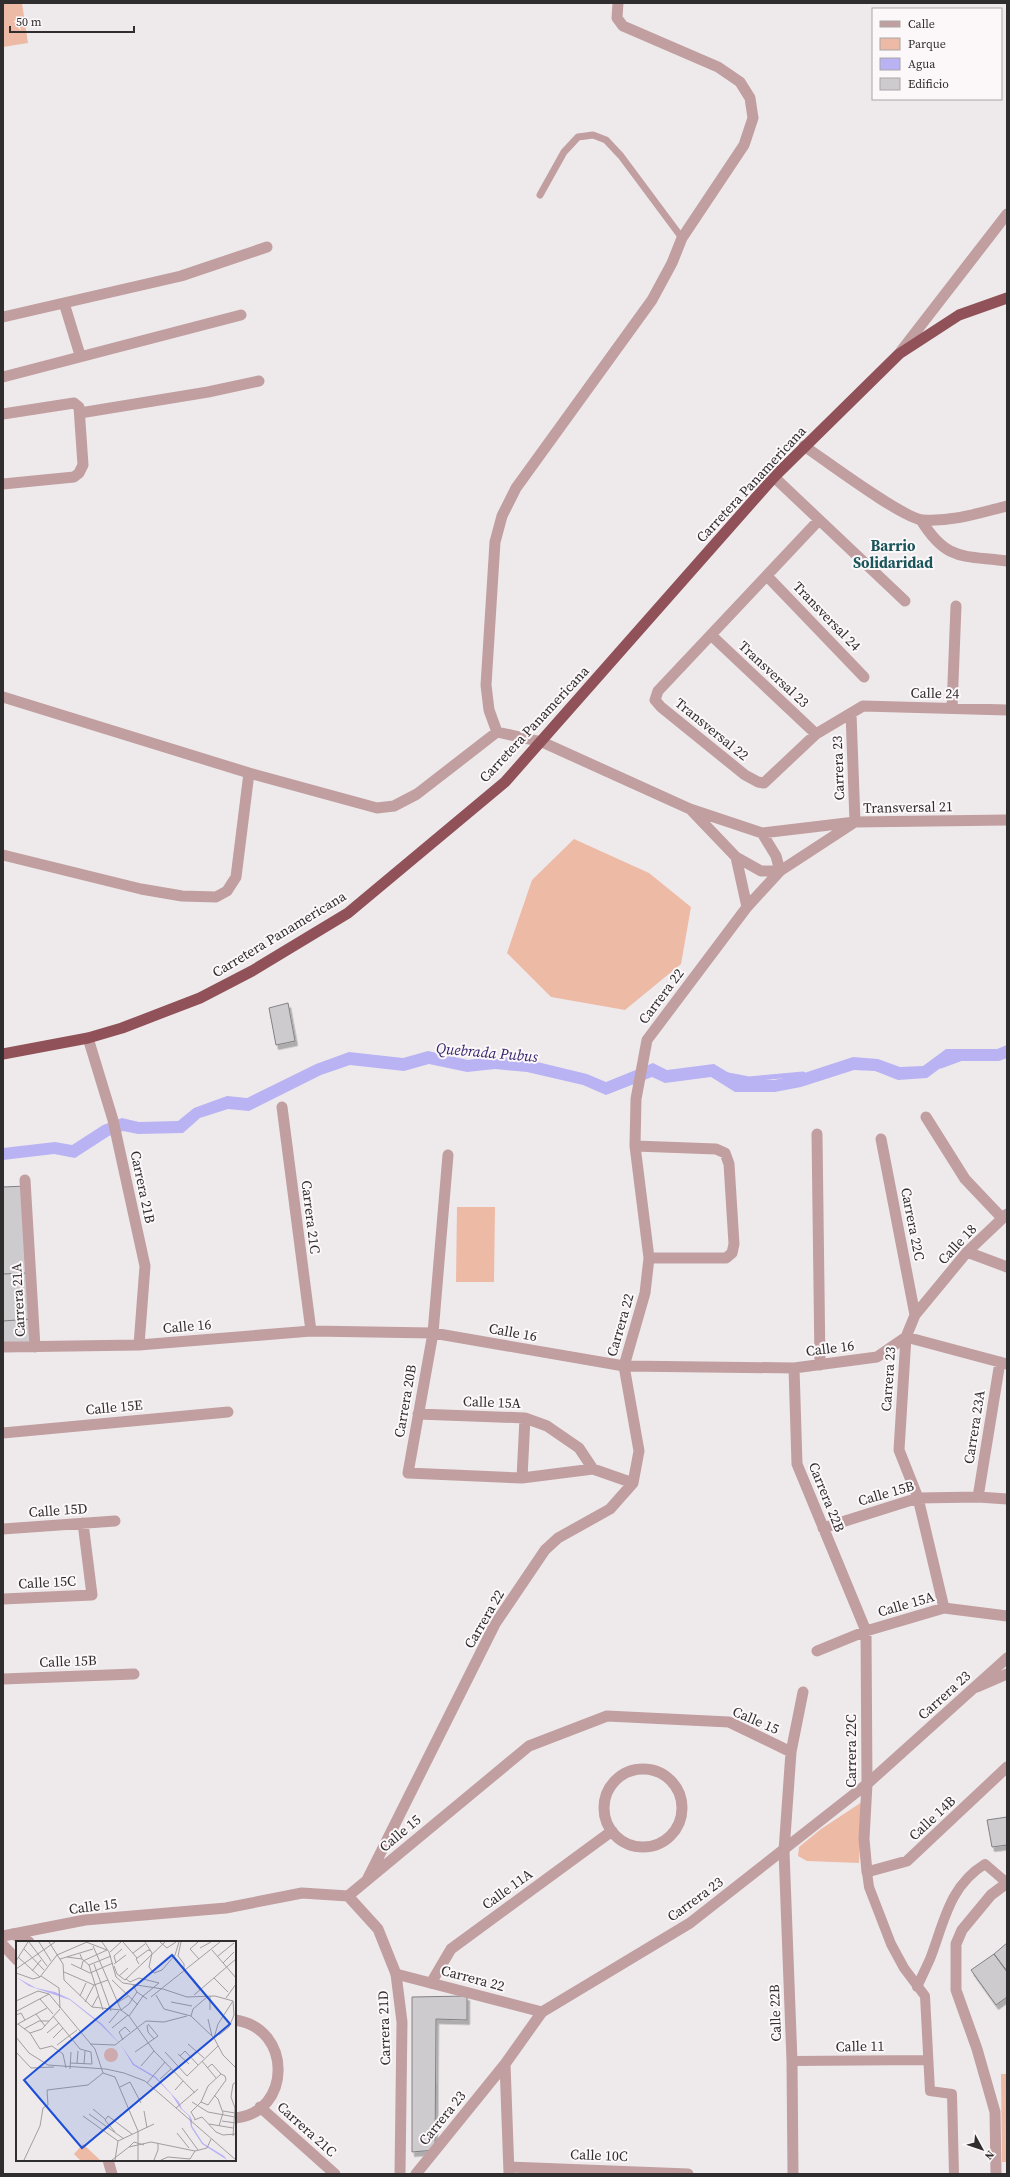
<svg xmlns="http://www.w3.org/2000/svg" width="1010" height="2177" font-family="'Source Serif 4',serif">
<defs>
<filter id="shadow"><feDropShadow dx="2.5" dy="4.5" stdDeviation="0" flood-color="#0004"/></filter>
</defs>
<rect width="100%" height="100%" fill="#eeeaec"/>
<!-- green -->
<path fill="#edbaa6" d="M3,3H22L28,43L3,47Z
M574,839L649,873L691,907L681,964L625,1010L551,997L507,953L532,880Z
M457,1207H495L494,1282H456Z
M862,1802L859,1863L807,1861L798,1856L799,1847L821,1829Z
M1001,2074H1007V2162H1002Z"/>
<!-- water -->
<path fill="#b9b3f3" d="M1007,1045V1058L999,1061H950L927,1078L898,1080L875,1071L854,1070L801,1087L775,1092H735L711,1077L665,1083L652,1077L606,1095L583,1085L527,1072L495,1069L467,1072L429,1064L404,1071L350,1065L321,1075L249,1111L228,1109L200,1118L183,1133L138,1134L123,1131L109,1136L75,1158L54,1154L3,1160V1148L55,1142L72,1145L103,1125L122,1118L139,1122L178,1121L194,1108L227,1096L247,1098L316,1064L349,1052L403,1058L428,1051L468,1060L495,1056L529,1060L587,1074L606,1082L653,1063L667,1070L714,1064L739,1079L774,1080L798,1075L853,1057L878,1059L900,1067L923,1066L946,1049H997Z"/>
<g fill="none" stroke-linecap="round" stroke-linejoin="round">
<!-- stream -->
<path stroke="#b9b3f3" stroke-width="5" d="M941,1066L960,1059
M728,1075L749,1079L803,1074"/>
</g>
<!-- building -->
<path fill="#cecbcf" stroke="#838084" filter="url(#shadow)" d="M288,1003L295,1041L276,1045L269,1008Z
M26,1186L32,1343L3,1344V1187Z
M28,1273L31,1319L3,1321V1274Z
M1007,1817V1845L992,1847L987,1820Z
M1007,1943V1971L994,1954Z
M994,1954L1007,1972V1997L996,2005L971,1970Z
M467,1996V2020L436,2019L435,2150L412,2152V1997Z"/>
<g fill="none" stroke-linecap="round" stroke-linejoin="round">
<!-- service -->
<path stroke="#c19fa1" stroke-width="7" d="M540,195L564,152L578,137L593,135L606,140L621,156L682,238"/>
<!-- pedestrian -->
<path stroke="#c19fa1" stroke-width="10" d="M867,1872L869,1887L891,1944L904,1968L925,1996L930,2091L952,2094L954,2174
M917,1987C921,1978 926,1968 930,1959C944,1923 949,1886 985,1864L1007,1883
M792,2061L927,2060"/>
<!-- minor -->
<path stroke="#c19fa1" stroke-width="11" d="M64,303L80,355
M3,317L181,276L267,247
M901,351L1007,214
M3,377L241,315
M80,413L208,392L259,381
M3,414L74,403L79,407L83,465L79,473L74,477L3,484
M804,446C825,460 903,519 923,520C952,522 979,513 1007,506
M774,477L905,601
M819,520L658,691L655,700L661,707L745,775L758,782L764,783L816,734L863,706L1007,710
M921,520C947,562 963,555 1007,561
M767,576L864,677
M711,635L816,734
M3,697L249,773L377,808L394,806L417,794L497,732L542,742L690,809L762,833L855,822L1007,820
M952,708L956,606
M851,713L855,822
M497,732L489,710L486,685L495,542L502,516L516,488L652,300L672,263L682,238L744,145L753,118L750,98L740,82L718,67L623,26L617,18L618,3
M692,811L736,857L761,871H780L776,856L762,833
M3,855L141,889L182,896L216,897L227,891L236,877L249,773
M736,857L747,907
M88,1038L113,1120L145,1266L139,1345
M282,1107L311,1331
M926,1117L965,1179L1002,1218
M817,1134L820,1365
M881,1139L915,1315
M635,1146L716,1149L725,1153L729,1164L734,1244L732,1253L726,1258H649
M448,1155L433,1333L408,1473L522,1478L593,1469L633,1483
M25,1180L35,1347
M967,1252L1007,1267
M3,1347L139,1345L311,1331L433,1333L624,1366L794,1368L877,1357L906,1337L1007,1364
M794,1368L797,1464L866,1631L867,1784L864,1839L867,1872L907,1861L1007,1767
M418,1414L525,1418L547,1426L579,1448L593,1469
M3,1433L228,1412
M522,1478L525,1418
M978,1497L1000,1362
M823,1528L918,1498L978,1497L1007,1499
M3,1529L115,1521
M3,1599L92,1595L83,1523
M944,1608L918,1498L899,1450L906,1337L915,1315L967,1252L1007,1214
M817,1651L866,1631L944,1608L1007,1616
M3,1679L134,1674
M977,1687L1007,1674
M604 1808a39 39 0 1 1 78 0a39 39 0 1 1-78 0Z
M367,1880L495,1624L545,1550L558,1538L610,1509L633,1483L639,1451L624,1366L645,1293L649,1258L635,1146L636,1099L647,1040L747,907L780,871L855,822
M348,1896L529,1746L607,1716L729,1722L791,1752
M13,1934L29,1942
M3,1945L17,1960
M396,1974L402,2022L400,2174
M431,1983L451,1949L612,1831
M235,2020C293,2028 292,2113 235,2118
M505,2064L509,2173
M260,2107L335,2174
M108,2160L112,2174
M509,2167L688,2174
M416,2174L505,2064L542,2012
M793,2174L792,2061L784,1851L791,1752L803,1692
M996,2174L995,2112L977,2049L956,1990V1944L962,1930L991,1895L1007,1883"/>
<!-- tertiary -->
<path stroke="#c19fa1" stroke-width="11" d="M3,1936L85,1920L226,1908L302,1893L348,1896L378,1929L396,1974L542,2012L690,1923L867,1784L1007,1658"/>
<!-- trunk -->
<path stroke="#905258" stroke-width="11" d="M3,1054L88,1038L122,1028L200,998L252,971L348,913L505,782L774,477L899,354L959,315L1007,298"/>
</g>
<g text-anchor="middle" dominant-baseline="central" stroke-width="4" stroke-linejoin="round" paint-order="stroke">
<!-- street labels -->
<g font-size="14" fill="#2f2d2e" stroke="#fcf7f9">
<text transform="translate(751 484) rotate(-47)">Carretera Panamericana</text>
<text transform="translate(827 616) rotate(46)">Transversal 24</text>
<text transform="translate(774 674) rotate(43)">Transversal 23</text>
<text transform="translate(935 693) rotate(1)">Calle 24</text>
<text transform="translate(534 724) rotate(-47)">Carretera Panamericana</text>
<text transform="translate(712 729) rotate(39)">Transversal 22</text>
<text transform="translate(838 768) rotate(-92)">Carrera 23</text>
<text transform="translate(908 807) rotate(-1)">Transversal 21</text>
<text transform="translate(279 934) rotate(-31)">Carretera Panamericana</text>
<text transform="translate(661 996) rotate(-53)">Carrera 22</text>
<text transform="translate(143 1187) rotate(78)">Carrera 21B</text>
<text transform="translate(311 1217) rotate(83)">Carrera 21C</text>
<text transform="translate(913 1224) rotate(79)">Carrera 22C</text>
<text transform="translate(957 1244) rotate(-47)">Calle 18</text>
<text transform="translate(18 1300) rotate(-93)">Carrera 21A</text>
<text transform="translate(620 1325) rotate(-74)">Carrera 22</text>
<text transform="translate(187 1326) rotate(-5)">Calle 16</text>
<text transform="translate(513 1332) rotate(10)">Calle 16</text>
<text transform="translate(830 1348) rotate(-7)">Calle 16</text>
<text transform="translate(888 1379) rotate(-86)">Carrera 23</text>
<text transform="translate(405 1401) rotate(-80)">Carrera 20B</text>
<text transform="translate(492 1402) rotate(2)">Calle 15A</text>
<text transform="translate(114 1407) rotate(-5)">Calle 15E</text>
<text transform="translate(974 1427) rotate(-81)">Carrera 23A</text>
<text transform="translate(886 1493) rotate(-16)">Calle 15B</text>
<text transform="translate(827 1497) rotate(68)">Carrera 22B</text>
<text transform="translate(58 1510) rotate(-4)">Calle 15D</text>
<text transform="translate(47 1582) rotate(-3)">Calle 15C</text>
<text transform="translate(906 1604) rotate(-16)">Calle 15A</text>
<text transform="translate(484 1619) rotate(-60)">Carrera 22</text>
<text transform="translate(68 1661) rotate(-2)">Calle 15B</text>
<text transform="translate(944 1695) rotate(-42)">Carrera 23</text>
<text transform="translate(756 1720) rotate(23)">Calle 15</text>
<text transform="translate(851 1751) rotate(-90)">Carrera 22C</text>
<text transform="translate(932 1818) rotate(-43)">Calle 14B</text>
<text transform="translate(400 1833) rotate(-40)">Calle 15</text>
<text transform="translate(507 1889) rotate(-36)">Calle 11A</text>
<text transform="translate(695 1899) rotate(-36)">Carrera 23</text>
<text transform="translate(93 1906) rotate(-7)">Calle 15</text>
<text transform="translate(473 1978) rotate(15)">Carrera 22</text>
<text transform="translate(775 2013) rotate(-92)">Calle 22B</text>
<text transform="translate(384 2028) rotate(-92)">Carrera 21D</text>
<text transform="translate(860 2046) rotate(-1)">Calle 11</text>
<text transform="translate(442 2118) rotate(-51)">Carrera 23</text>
<text transform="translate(307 2129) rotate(42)">Carrera 21C</text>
<text transform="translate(599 2155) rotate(2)">Calle 10C</text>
</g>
<!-- neighbourhood labels -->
<g font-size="15" font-weight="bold" fill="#1b565b" stroke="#fcf7f9">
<text x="893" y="545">Barrio<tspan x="893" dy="17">Solidaridad</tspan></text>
</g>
<!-- water labels -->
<g font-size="15" font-style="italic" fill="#34246c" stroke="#fcf7f9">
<text transform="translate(487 1052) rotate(5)">Quebrada Pubus</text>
</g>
</g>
<!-- overview -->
<g transform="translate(16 1941)">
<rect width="220" height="220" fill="#eeeaec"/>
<path d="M88 114a7 7 0 1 1 14 0a7 7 0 1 1-14 0ZM67,203L84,219H64L58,213Z" fill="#edbaa6"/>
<path d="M0,36L20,47L39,51L54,58L86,83L105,104L118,123L140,136L163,161L166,168L174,175L176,179V185L187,202L208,215L211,219L186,203L175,186L173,175L165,168L155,153L139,137L117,124L105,104L85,84L54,59L13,45Z" fill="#b9b3f3"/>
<path fill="none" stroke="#a29ea0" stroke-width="1" d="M13,1L31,25M23,1L35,20M33,1L47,23L48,39L76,66L105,69L113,63L121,51M70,1L91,9M86,1L93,11L100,36L107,42L147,48L171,56L199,55L217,60M107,1L121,17M129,1L136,12L133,26L138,32L146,29L159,14L163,1M144,1L151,7L160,1M165,1L162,15L168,23V29L184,49M182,1L174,8L183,18M77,5L105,69L113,75L138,110L179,152M184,7L195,1M8,8L28,29M196,9L220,37M94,11L105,1M117,12L129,3M64,13L66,18L73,24L87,69M202,15L218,2M2,16L24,36M51,16L66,18M44,18L77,8M0,20L12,1M100,22L98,15L106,8M207,22L218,11M55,23L74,32M78,23L95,70M98,23L110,14M123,23L120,18L132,9L135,10M73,24L95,15M98,25L101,33L109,39L149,1M0,28L39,1M65,28L67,20L91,9M16,30L25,19M48,31L78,44M0,32L17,38L24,36M74,32L97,22M25,35L43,47L44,67M103,35L112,27M24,36L41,14L71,1M198,37L212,51M110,38L114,41L123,37L143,42L127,55L113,75M96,39L122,64M117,44L121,51L131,58M140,54L148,68L175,75L198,97L207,114L220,127M178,54L220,18M64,55L70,42M135,56L204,1M210,57L220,43M24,58L37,73M0,60L22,50L33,53L79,108L87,132L99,136L122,190V219M69,61L78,44L92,39M155,61L176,65M101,62L112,55M76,66L82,55M194,69V55M1,70L33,53M20,73L29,85M0,74L5,72L9,79M37,75L64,108L75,111L76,123L54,122M175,75L177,68L191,56M192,78L196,95M93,82L103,70M2,83L14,92L24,108L36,105L47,113L50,127M0,84L31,67M131,84L132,91L138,98M96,87L112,74M8,88L23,80H33M14,92L26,88L44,68M31,92L43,82M203,94L213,86L218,74L217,60M0,96L13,112L32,124L90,128L108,132L129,140L220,219M37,97L47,87M198,97L202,83L217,60M107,99L103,91L109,86L114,91M74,103L99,104L130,80L148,81L171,75M172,103L188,117M41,104L61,89M0,111L15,127L38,126M119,111L142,95L132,83M149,111L171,135M162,113L173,123M164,115L169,110L182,124M186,120L200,137M61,122L62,110M68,123L69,110M125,125L138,110M191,127L196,123L205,133M54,128L55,111M171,135L202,105M144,138L155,128M131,142L149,121M104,146L114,141L125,162M159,149L167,140M198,154L202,158L207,172L203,185M176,161L192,171L219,176M160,167L182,148M77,168L89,178M128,170L131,187M207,170L219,172M73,173L108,198M67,175L102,200M179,178L175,171L185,161L192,145L205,133L209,135L210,139L192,164L185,161M178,179L186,176L200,191L207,194L220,193M206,180L220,182M193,183L217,187M166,187L182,209M99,191L89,179L92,175L116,193M161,192L173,207M217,195L219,167L215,156L217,143L220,141M113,206L118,201L128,204M8,219L24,185L27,167L32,164L31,149L72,144L87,132M96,219L113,206L135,201L179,210L191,207L195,198M99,219L102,200L138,183M138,219L142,209V202M145,219L152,216L174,218L179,210"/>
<path fill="#1d4ed8" fill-opacity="0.15" stroke="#1d4ed8" stroke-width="2" d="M156,14L214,83L66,207L8,139Z"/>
<rect width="220" height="220" fill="none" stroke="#2f2d2e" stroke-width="2"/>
</g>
<!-- border -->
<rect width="1010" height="2177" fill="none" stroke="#2f2d2e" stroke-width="8"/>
<!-- legend -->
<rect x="872" y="8" width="130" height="92" fill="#fcf7f9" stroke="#aaa6a8"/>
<rect x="880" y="21" width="20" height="6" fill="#c19fa1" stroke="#aaa6a8"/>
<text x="908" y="28" font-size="12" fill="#2f2d2e">Calle</text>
<rect x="880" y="38" width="20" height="12" fill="#edbaa6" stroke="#aaa6a8"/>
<text x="908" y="48" font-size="12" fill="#2f2d2e">Parque</text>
<rect x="880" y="58" width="20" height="12" fill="#b9b3f3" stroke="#aaa6a8"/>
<text x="908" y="68" font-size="12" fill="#2f2d2e">Agua</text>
<rect x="880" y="78" width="20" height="12" fill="#cecbcf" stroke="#aaa6a8"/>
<text x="908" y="88" font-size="12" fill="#2f2d2e">Edificio</text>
<!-- north arrow -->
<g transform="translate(982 2149) rotate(130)" stroke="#fcf7f9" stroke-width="3" paint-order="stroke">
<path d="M0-3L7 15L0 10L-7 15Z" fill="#2f2d2e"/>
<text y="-6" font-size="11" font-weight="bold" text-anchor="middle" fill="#2f2d2e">N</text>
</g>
<!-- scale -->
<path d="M10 26v6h124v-6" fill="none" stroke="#2f2d2e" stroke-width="2"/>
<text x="16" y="26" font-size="12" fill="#2f2d2e" stroke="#fcf7f9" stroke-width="3" paint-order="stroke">50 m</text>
</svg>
